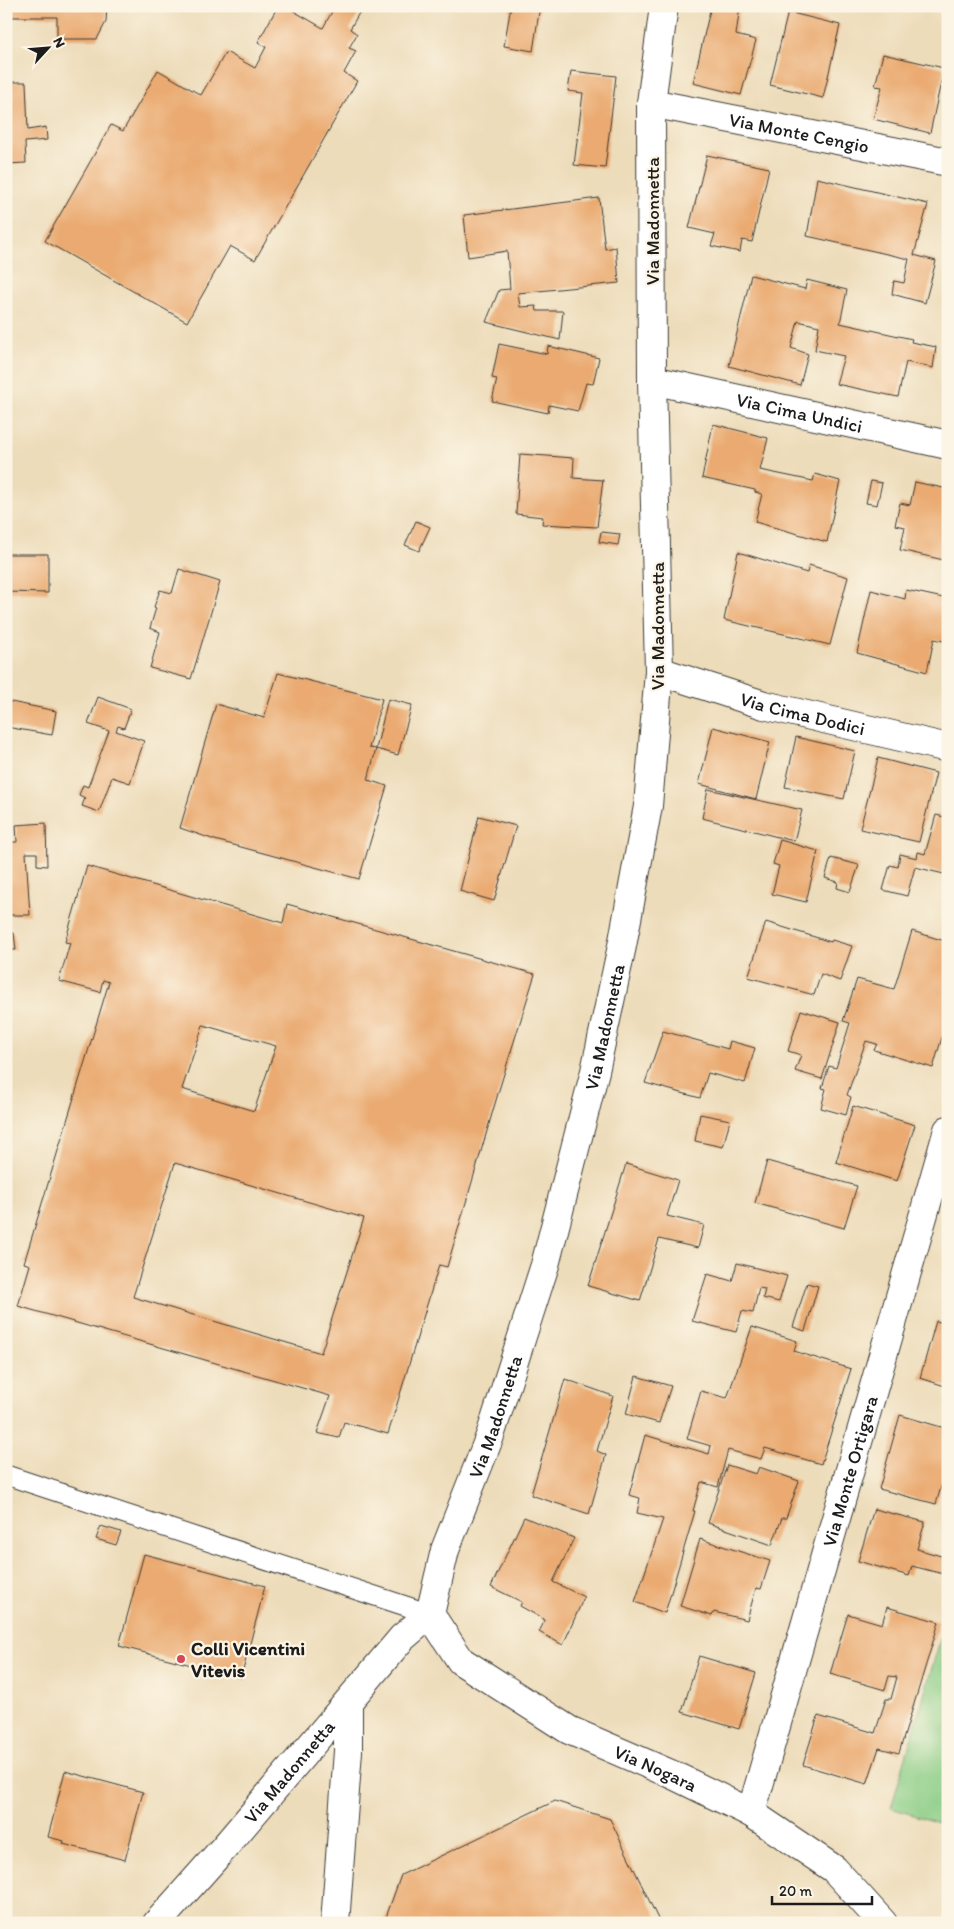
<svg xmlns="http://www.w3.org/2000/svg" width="954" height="1929" font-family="Itim,sans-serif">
<rect width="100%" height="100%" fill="#fcf5e5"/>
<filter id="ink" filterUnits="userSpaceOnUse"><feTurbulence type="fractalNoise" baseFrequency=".02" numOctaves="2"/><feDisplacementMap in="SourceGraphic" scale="10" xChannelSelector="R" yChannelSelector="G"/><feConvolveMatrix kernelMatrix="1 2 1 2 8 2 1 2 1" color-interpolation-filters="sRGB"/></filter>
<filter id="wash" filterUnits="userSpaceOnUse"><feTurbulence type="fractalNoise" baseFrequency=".0096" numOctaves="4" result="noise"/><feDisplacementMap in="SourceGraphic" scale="20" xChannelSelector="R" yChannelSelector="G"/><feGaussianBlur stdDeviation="1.12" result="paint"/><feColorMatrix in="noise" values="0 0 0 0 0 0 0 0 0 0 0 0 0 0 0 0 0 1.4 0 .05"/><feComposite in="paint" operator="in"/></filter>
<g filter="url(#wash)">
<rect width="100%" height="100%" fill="#eddcba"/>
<!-- green -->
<path fill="#8cce87" stroke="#547552" d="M948,1613V1826L891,1808Z"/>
<g id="blocks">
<!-- building -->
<path fill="#eaaa71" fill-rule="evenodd" d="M6,6H107L106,22L97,39H57V17H6Z
M278,6H285L323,28L335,6H363L350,29L357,34L349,48L356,51L344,73L357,81L255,260L230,246L187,322L45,241L111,125L123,131L158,70L201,95L226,52L255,68L266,47L258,42Z
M511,6H540L533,51L504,46Z
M711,6H740L736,35L756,40L741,95L693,83Z
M788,12L840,25L823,98L770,85Z
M883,54L944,68L930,133L873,119L882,87L875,86Z
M571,71L616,76L605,168L574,165L583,93L568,91Z
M6,82H26L28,130L46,127L47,140L25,142L26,163L6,164Z
M707,155L769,168L752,242L742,240L740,252L711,246L715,234L689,228Z
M6,173H8L9,202H6Z
M817,178L928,204L914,255L936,261L925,303L892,294L894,281L904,283L909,259L807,236Z
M599,198L605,249L616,247L619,283L518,293L520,307L536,306L537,311H563L560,340L486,322L499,290L510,289L507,251L468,257L464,215Z
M751,275L805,289L807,280L847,290L840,323L912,339L911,342L936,347L933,368L906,362L898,397L836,384L844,356L815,350L819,326L798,321L791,348L808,354L800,385L729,366Z
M499,344L547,354L548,346L599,358L593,384L586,383L578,411L549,405L548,413L492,401L497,379L492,378Z
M713,424L768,438L760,470L813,481L815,474L840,481L827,542L755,522L762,494L755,492V490L702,478Z
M520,454L574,458L573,478L603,480L597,527L542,524L543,517L516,514Z
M871,481L882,483L877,505L866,503Z
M915,482L948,489V561L900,550L905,527L895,525L900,503L910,505Z
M416,521L430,527L419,551L405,545Z
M601,532L620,534L618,545L599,542Z
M6,548H8V554H48V593L6,592Z
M738,552L807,573L809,565L848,577L830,645L724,620Z
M179,569L220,582L191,679L150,668L160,632L150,628L156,608L154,607L160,590L172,593Z
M871,590L905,599L906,590L948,599V642L934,639L927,672L857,653Z
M278,673L382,699L369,748L376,749L388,699L412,705L398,755L376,749L368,780L387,786L359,879L215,840L180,828L216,704L264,718Z
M98,697L131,709L124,728L118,726L116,731L144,741L130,783L112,777L99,812L82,806L85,798L79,795L83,785L88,787L109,731L88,724Z
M6,701L56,711L52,735L6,727Z
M713,727L770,742L756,799L699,784Z
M796,737L855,751L844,799L785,787Z
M878,758L936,773L919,842L860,829Z
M708,789L802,810L794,841L702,818Z
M936,815L948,818V875L915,867L907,896L883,890L890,865L898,867L900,854L917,858L918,852L925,854Z
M479,816L516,826L494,901L460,891Z
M46,823L47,866L37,865V853H26L30,915H6V842H17L16,825Z
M780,840L818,851L806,902L772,894L779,866L773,864Z
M831,858L859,865L850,892L837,888L838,882L825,878Z
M87,866L283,923L287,904L535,974L499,1090L447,1267L439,1265L388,1434L344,1422L339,1438L317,1433L330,1396L18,1306L30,1265L24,1263L109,982L103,980L100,992L59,981L70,943L65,942ZM203,1025L276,1046L254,1111L182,1089ZM175,1163L364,1218L321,1353L133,1297Z
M766,922L831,942L832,940L852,946L840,981L821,974L814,995L748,977Z
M912,931L948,942V1017L933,1068L874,1050L877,1044L866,1041L847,1095L851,1097L846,1115L821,1108L826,1089L822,1088L829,1066L836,1068L850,1023L843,1021L857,979L894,989Z
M14,933L16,950H6V934Z
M801,1010L840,1022L822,1079L795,1071L801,1055L788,1051Z
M663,1031L728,1049L730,1041L755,1048L745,1083L708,1073L700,1098L645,1083Z
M853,1106L915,1125L897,1181L836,1162Z
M700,1114L730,1120L723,1147L695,1141Z
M767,1161L857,1186L844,1228L755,1203Z
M626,1164L678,1180L667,1216L704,1225L698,1248L659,1239L640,1301L588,1286Z
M737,1263L787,1276L779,1302L763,1298L765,1289L759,1288L753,1313L742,1311L736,1332L692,1321L707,1274L732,1281Z
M807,1283L818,1286L805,1331L793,1327Z
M936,1321L948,1324V1387L920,1378Z
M752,1327L797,1341L794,1351L851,1369L821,1464L765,1448L761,1459L728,1450L718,1487L701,1482L693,1511H695L665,1613L635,1602L663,1519L637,1513L640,1498L629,1495L645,1435L709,1454L711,1446L687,1439L701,1391L727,1398Z
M636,1376L671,1386L659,1423L626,1414Z
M565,1379L613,1396L597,1451L606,1455L589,1514L531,1495Z
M900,1415L948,1429V1479L944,1477L936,1504L879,1489Z
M727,1465L756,1474L759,1467L799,1481L786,1518H782L772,1545L708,1523Z
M874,1509L925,1522L917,1549L948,1558L947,1575L912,1566L909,1576L858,1561Z
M524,1517L574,1538L553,1582L584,1597L563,1645L539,1632L545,1620L520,1606L522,1602L491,1587Z
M101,1526L121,1532L116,1545L96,1539Z
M700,1539L770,1561L761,1589L756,1588L747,1620L714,1612L712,1616L680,1606Z
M144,1554L265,1586L241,1678L119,1646Z
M887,1607L939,1622L899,1753L879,1748L867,1784L803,1765L818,1716L875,1733L886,1699H891L897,1677L889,1676L885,1690L830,1674L848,1614L882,1624Z
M699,1656L756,1673L739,1729L682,1712Z
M65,1771L143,1792L125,1860L63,1844L64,1841L48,1837Z
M555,1801L610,1819L660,1923H384L401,1875Z"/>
</g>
</g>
<g filter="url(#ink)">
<use href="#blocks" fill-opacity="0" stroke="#3b3934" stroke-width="1"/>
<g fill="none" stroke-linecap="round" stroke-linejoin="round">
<!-- service casing -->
<g stroke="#3b3934" stroke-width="21">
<path id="service" d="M6,1475L430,1614"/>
</g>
<!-- minor casing -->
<g stroke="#3b3934" stroke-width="30">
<g id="minor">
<path id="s1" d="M651,103L948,162"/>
<path id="s2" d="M652,380L948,445"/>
<path id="s3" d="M659,671L764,705L948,748"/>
<path id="s4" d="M430,1614L461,1661L569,1730L673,1775L751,1813L834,1869L883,1923"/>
<path id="s5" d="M751,1813L948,1130"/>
<path id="s6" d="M157,1923L223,1849L402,1638L430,1614L445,1550L490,1436L545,1265L595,1071L622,946L648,806L659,671L652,380L651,103L664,6"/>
<path d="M335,1923L348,1751V1703"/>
</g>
</g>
<!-- service -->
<use href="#service" stroke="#fff" stroke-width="19"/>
<!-- minor -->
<use href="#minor" stroke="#fff" stroke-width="28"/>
</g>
</g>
<!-- markers -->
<circle fill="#d1495b" stroke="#fcf5e5" stroke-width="2" cx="181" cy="1659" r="5"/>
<g text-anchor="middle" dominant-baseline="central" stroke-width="4.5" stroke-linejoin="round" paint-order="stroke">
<!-- street labels -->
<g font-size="19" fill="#1c1c1c" stroke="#fcf5e5">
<text stroke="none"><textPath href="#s1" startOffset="151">Via Monte Cengio</textPath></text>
<text transform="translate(652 221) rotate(-90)">Via Madonnetta</text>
<text stroke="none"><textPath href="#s2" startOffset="151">Via Cima Undici</textPath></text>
<text transform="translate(657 626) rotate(-90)">Via Madonnetta</text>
<text stroke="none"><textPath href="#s3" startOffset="150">Via Cima Dodici</textPath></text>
<text stroke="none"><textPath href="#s6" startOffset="1026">Via Madonnetta</textPath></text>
<text stroke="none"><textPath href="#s6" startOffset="621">Via Madonnetta</textPath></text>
<text stroke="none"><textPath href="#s5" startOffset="356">Via Monte Ortigara</textPath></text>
<text stroke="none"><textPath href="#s4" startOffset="279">Via Nogara</textPath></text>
<text stroke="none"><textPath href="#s6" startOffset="201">Via Madonnetta</textPath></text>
</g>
<!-- poi labels -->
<g font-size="19" font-weight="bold" fill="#1c1c1c" stroke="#fcf5e5" text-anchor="start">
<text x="191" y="1648">Colli Vicentini<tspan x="191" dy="22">Vitevis</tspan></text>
</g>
</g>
<!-- margin -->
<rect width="954" height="1929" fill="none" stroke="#fcf5e5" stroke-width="25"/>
<!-- north arrow -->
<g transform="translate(48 48) rotate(64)" stroke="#fcf5e5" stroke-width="4" paint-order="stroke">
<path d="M0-4L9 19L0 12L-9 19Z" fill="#1c1c1c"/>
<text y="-8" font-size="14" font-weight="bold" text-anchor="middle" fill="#1c1c1c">N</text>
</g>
<!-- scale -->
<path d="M772 1896v8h100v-8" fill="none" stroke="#1c1c1c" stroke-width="2.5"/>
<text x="779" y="1896" font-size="15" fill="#1c1c1c" stroke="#fcf5e5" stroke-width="4" paint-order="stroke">20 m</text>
</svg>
